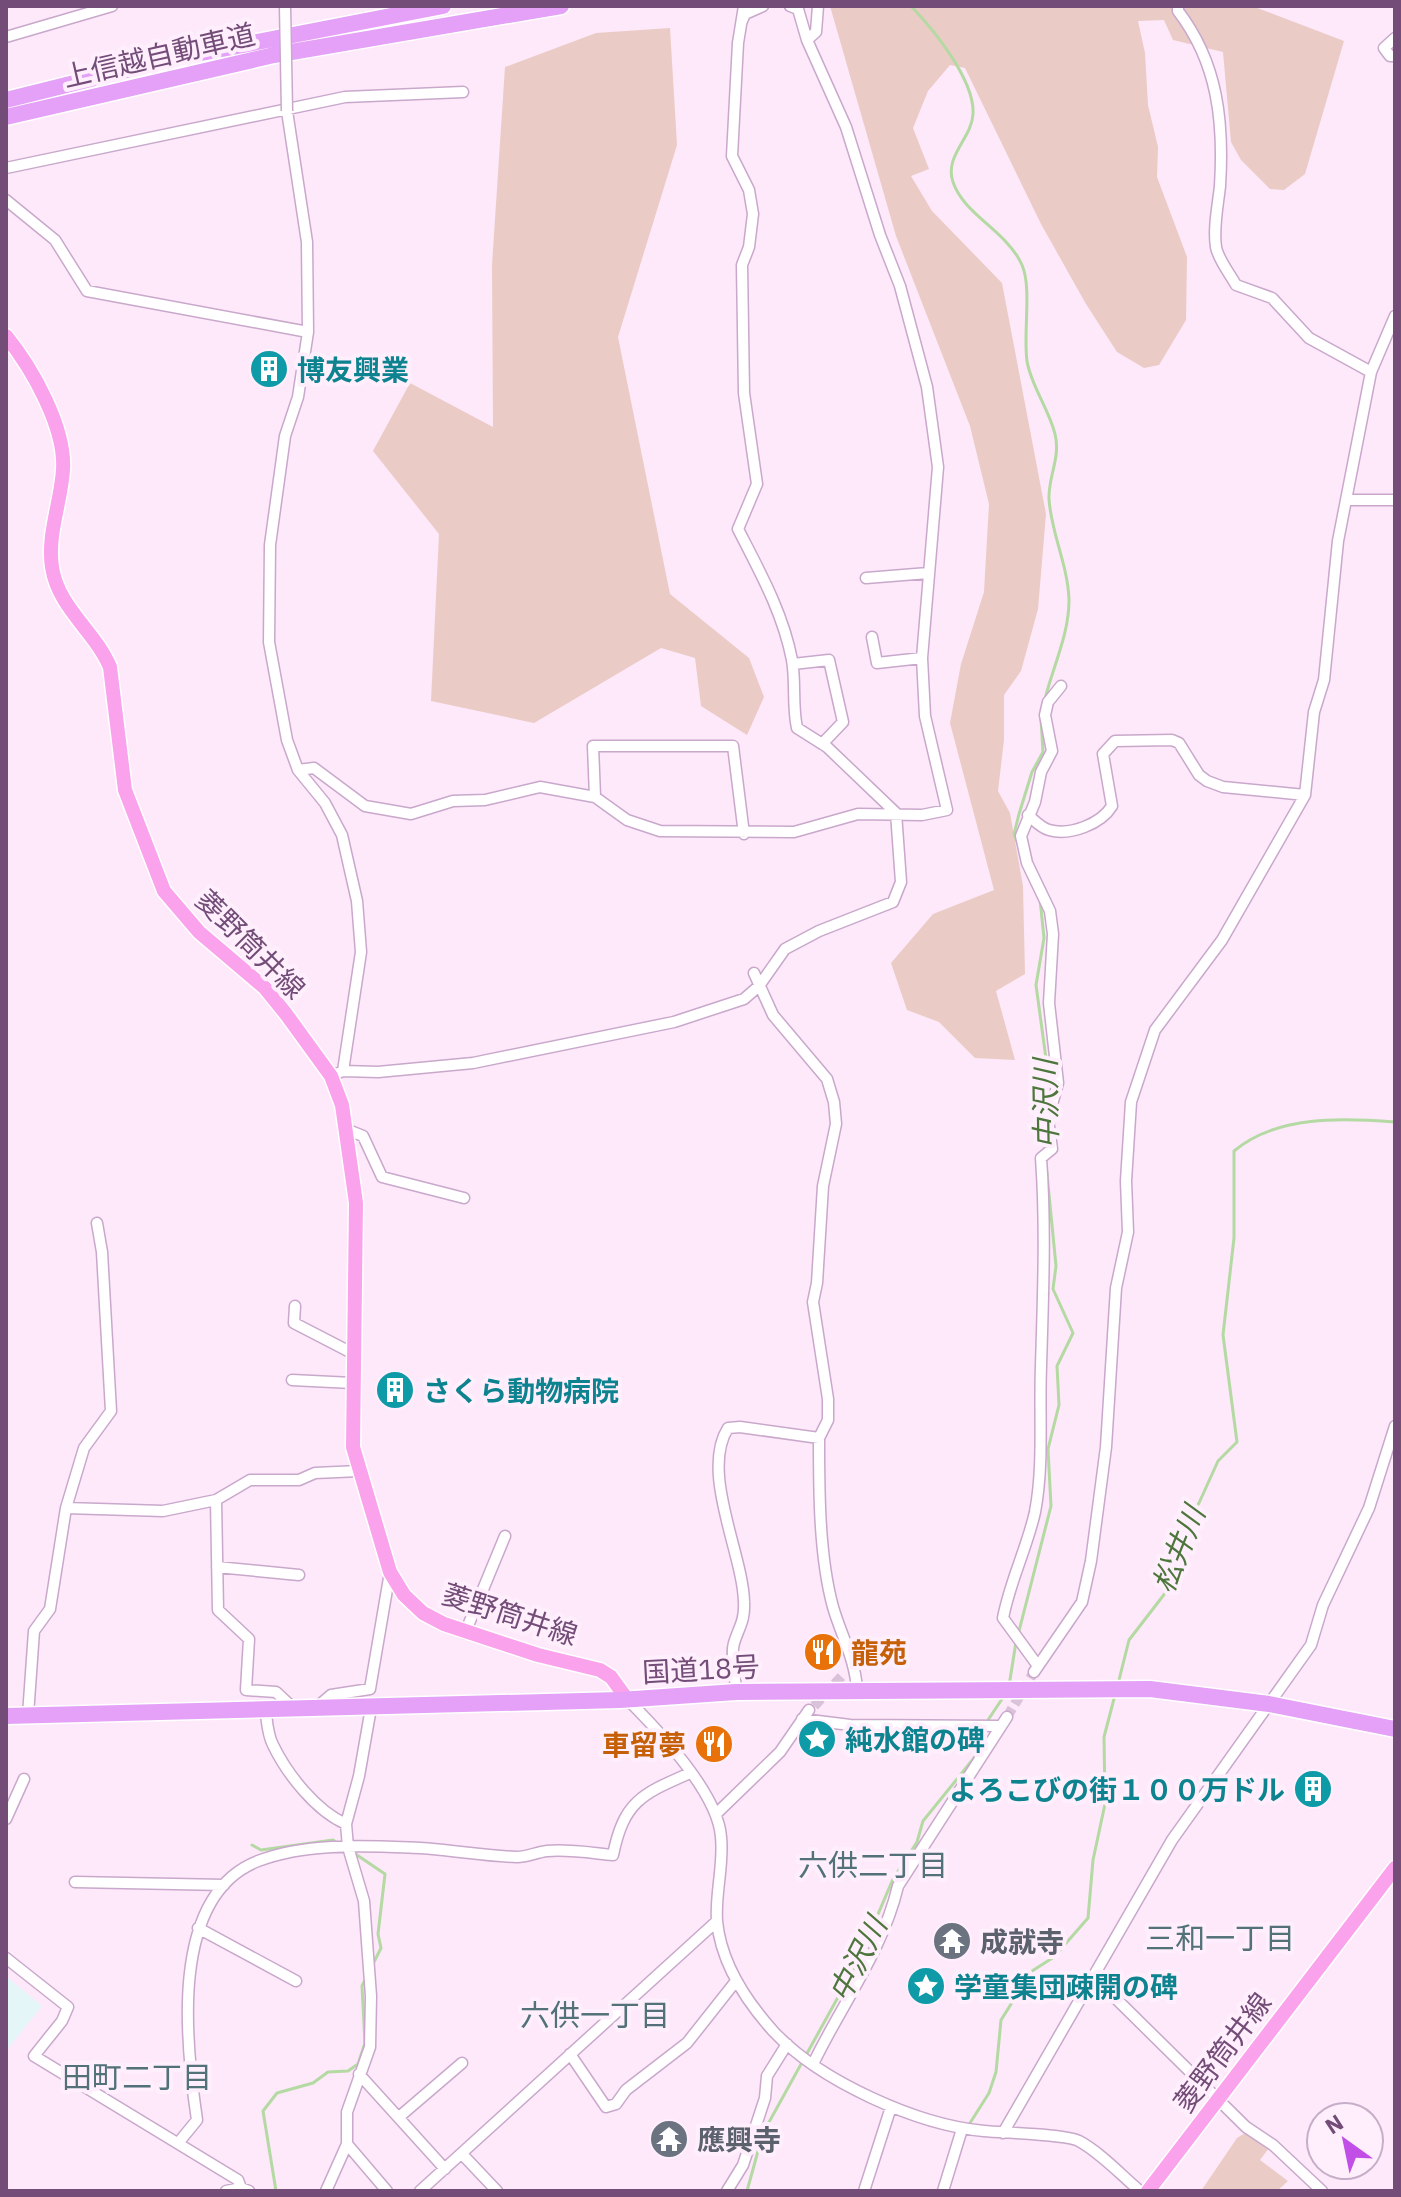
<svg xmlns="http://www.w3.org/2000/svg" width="1401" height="2197" font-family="'IBM Plex Sans','Noto Sans JP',sans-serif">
<rect width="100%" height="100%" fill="#fde9fa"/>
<!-- education -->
<path fill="#e5f6f9" d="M6,1976L42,2006L6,2051Z"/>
<!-- green -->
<path fill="#ebcbc6" d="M830,6H1252L1344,41L1305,174L1284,190L1270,189L1241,160L1231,142L1223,52L1173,40L1164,20L1138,21L1145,53L1148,105L1158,147L1157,177L1187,257L1186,320L1159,365L1144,368L1117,352L1086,304L1041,224L965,68L950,65L928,91L913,128L929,169L911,176L932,211L1002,283L1046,514L1038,609L1021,671L1004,695V740L998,791L1010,813L1023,886L1025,974L996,991L1015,1060L975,1058L939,1022L907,1010L891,963L933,914L994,890L950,723L961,664L984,592L989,504L970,426L896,236Z
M670,28L677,145L618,337L670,594L749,658L764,697L747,735L701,706L695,658L661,648L534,723L431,701L439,534L373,451L410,383L493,427L492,265L505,67L596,33Z
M1245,2133L1269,2148L1260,2160L1288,2181L1277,2191H1201L1237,2138Z"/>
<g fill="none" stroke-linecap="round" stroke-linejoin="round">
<!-- stream -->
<path stroke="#b4d9a3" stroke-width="3" d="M911,6C933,29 975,80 973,114C972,138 944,156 953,182C964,215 1007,231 1022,265C1032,287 1023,334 1027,361C1031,386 1049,409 1055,434C1061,457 1048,477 1049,499C1051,533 1068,565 1069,600C1069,635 1053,666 1045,699
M1018,844L1014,834L1019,814L1032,772L1043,752L1041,719
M1040,899L1044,938L1036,985L1047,1066L1042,1123L1045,1149
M1018,1635L1051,1506L1048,1449L1059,1405L1057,1366L1073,1333L1053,1289L1056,1266L1046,1164
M1118,1684L1129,1640L1166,1592L1178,1536L1199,1503L1218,1461L1237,1442L1223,1335L1234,1238V1151C1277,1115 1342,1118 1395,1122
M1009,1686L1016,1642
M986,1723L1004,1696
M252,1845L261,1850L333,1840L337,1843
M354,1853L385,1874L378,1934L381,1948L372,1966
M970,2123L989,2093L996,2072L1001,2020L1032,1971L1054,1957L1088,1918L1093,1860L1105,1804L1104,1737L1115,1695
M276,2191L263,2111L277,2093L313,2083L328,2072L348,2071L358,2064L365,2043L362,1986L365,1980
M747,2191L763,2133L858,1961L893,1879L917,1842L923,1821L974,1758L983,1730"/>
<!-- minor-tunnel -->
<path stroke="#dac2da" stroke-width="10" stroke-dasharray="10 5" stroke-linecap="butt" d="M804,1717L843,1675
M1007,1717L1034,1672"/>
<!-- minor casing -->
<g stroke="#c9a8cb" stroke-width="13">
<path id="minor" d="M790,6L798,9L807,40
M1178,6V11C1218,63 1224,122 1220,186C1218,205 1213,228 1216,247C1218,259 1230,274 1236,285L1272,298L1309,338L1371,372
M742,21L745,14L763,6
M6,37L112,6
M1395,38L1384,48L1390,56H1395
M287,111L307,242L308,332L298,397L285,436L270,545L269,642L287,740L298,770L325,803L342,835L357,901L361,952L343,1071
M6,168L345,97L463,92
M6,200L55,240L87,291L308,332
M1348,500H1395
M866,578L928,573
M872,637L877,663L922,658
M793,664L829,660L843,722L822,744
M298,770L314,768L365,806L411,814L453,801L485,800L540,787L595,797L627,820L660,831L794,832L858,814L922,815L947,810L925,716L922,658L938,467L927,387L900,286L880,235L846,127L807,40L816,32L818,6
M595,797L593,746H733L744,834
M1028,815C1034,820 1041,828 1049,830C1070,836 1101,824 1112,806L1103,754L1115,741L1172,740L1179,743L1199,775L1207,781L1223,787L1305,795
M331,1076L343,1071L378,1072L473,1063L674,1022L744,999L759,986L785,949L819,931L893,902L901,882L896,813L827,747L797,728C792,705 796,683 792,660C783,613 760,572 738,529L757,484L744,393L742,265L749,247L753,214L749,190L732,156L738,43L744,6
M348,1130L363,1136L382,1177L464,1198
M295,1306L294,1323L354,1354
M292,1380L352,1383
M819,1438C819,1491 819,1556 833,1607C841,1635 856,1661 857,1691
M216,1500L218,1610L249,1639L246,1690L276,1692L291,1706
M66,1508L163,1511L216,1500L250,1480H299L315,1473L359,1471
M217,1567L299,1575
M465,1633L505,1536
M1038,1666L1003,1618C1010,1581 1027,1548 1035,1512C1044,1465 1039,1414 1041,1366C1043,1297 1046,1227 1041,1158L1052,1149L1048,1119L1058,1083L1049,1003L1053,934L1050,911L1027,863L1021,836L1035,802L1041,772L1052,751L1045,715L1048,702L1061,686
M1034,1672L1082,1602L1091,1561L1106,1447L1116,1288L1128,1232L1126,1181L1131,1102L1155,1030L1222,940L1305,795L1314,712L1324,680L1338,541L1371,372L1395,316
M736,1692C736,1678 730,1656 734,1643C739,1627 745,1621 744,1602C743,1554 700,1472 728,1428L740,1427L819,1438L828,1420V1399L813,1302L817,1283L823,1186L836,1124L834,1102L827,1079L773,1015L754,973
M627,1699C657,1729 718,1793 721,1837C724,1865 715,1893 717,1921C721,1964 746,2001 774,2032C820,2081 917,2125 984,2131C1003,2133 1065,2134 1079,2141C1101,2153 1121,2175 1140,2191
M265,1707C267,1719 267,1734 273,1745C287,1774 316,1811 346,1824
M317,1707L331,1695L370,1689L390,1572
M28,1715L34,1631L50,1609L66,1508L84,1448L111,1411L102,1252L97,1223
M802,1719L850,1725L1001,1726
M716,1814L780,1752L809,1710
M6,1819L24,1779
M75,1882L224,1885
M198,1928L296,1981
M6,1958L68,2007L62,2021L34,2056L238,2180L241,2188
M1093,1976L1246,2127L1273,2145L1322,2191
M570,2054L606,2107L616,2104L626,2090L687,2043L736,1981
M814,2062C842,2004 883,1950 898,1886L1007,1717
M359,2074L445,2169
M399,2117L462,2063
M1003,2133L1172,1840L1311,1645L1323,1605L1369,1508L1395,1426
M179,2142L197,2120C186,2046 168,1896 258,1861C307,1842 368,1846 420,1848C452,1850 485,1856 517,1857C527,1857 537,1852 547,1851C568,1849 592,1853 613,1855C624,1801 642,1794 690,1773
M347,2144L387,2191
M462,2154L497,2191
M226,2191L241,2188L249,2191
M326,2191L347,2144V2112L370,2047L371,1996L364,1901L348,1847L346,1824L359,1776L371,1708
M420,2191L717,1921
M727,2191L743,2165L765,2098L767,2076L787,2044
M864,2191L891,2107
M943,2191L962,2129"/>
</g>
<!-- major casing -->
<g stroke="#fff" stroke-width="17">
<path id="major" d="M6,336C32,368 66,428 63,470C61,502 47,535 52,567C58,608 95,631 110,667L125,790L164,891L199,932L265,988L286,1014L331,1076L342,1105L356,1203L353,1447L390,1572L404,1595L423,1613L444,1624L538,1655L600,1670L611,1677L627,1699
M1148,2191L1395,1868"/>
</g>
<!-- highway casing -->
<g stroke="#fff" stroke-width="19">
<path id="highway" d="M6,100L175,58L443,6
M6,117L274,55L561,6
M6,1716L620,1700L736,1692L1150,1689L1269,1704L1395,1729"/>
</g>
<!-- minor -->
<use href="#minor" stroke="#fff" stroke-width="10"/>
<!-- major -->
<use href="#major" stroke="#fba2ed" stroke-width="14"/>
<!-- highway -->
<use href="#highway" stroke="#e5a0f7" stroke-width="16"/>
<!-- minor-bridge casing -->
<g stroke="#c9a8cb" stroke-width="13" stroke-linecap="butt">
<path id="minor-bridge" d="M285,6L287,111"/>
</g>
<!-- minor-bridge -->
<use href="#minor-bridge" stroke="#fff" stroke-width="10"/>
</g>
<!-- icons -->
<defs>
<g id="building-disc" transform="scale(2)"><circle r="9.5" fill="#0f9aa8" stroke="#ffeffd"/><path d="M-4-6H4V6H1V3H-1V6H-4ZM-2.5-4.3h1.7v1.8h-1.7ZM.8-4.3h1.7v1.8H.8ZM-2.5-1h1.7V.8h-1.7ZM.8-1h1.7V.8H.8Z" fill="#fff"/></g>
<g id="restaurant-disc" transform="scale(2)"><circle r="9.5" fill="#e8710a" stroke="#ffeffd"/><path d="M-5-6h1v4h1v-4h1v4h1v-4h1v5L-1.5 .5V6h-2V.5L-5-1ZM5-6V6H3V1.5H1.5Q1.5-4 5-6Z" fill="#fff"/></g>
<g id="sight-disc" transform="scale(2)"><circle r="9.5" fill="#0f9aa8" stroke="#ffeffd"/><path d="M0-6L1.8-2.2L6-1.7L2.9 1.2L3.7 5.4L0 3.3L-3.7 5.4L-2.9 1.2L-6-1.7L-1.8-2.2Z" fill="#fff"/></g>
<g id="temple-disc" transform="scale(2)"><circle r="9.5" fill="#6b7280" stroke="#ffeffd"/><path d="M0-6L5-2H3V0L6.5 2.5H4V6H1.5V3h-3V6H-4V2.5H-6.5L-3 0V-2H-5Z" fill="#fff"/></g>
</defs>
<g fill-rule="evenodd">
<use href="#building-disc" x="269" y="369"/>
<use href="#building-disc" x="395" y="1390"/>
<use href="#restaurant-disc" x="823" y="1652"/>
<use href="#sight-disc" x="817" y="1739"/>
<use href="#restaurant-disc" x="714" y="1744"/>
<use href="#building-disc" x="1313" y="1789"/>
<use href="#temple-disc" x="952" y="1941"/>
<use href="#sight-disc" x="926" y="1986"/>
<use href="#temple-disc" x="669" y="2139"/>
</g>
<g text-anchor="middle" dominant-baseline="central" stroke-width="8" stroke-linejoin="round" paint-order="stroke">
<!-- street labels -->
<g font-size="28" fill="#734c78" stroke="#ffeffd">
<text transform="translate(159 55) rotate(-13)">上信越自動車道</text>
<text transform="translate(251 944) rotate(45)">菱野筒井線</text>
<text transform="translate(510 1614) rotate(18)">菱野筒井線</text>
<text transform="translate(701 1669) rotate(-3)">国道18号</text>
<text transform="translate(1222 2052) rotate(-53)">菱野筒井線</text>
</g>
<!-- culture labels -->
<g font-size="28" font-weight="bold" fill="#0d838f" stroke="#ffeffd" text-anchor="start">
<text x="297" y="369">博友興業</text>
<text x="423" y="1390">さくら動物病院</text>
<text x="845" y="1739">純水館の碑</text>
<text x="1285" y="1789" text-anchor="end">よろこびの街１００万ドル</text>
<text x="954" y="1986">学童集団疎開の碑</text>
</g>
<!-- food labels -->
<g font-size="28" font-weight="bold" fill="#c56008" stroke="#ffeffd" text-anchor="start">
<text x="851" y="1652">龍苑</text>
<text x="686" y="1744" text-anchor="end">車留夢</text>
</g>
<!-- worship labels -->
<g font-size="28" font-weight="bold" fill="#5b616d" stroke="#ffeffd" text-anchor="start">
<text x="980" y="1941">成就寺</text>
<text x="697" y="2139">應興寺</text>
</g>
<!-- water labels -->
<g font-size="30" font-style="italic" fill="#4d763c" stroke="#ffeffd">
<text transform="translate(1045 1104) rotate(-91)">中沢川</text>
<text transform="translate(1178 1549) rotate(-68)">松井川</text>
<text transform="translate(857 1959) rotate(-63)">中沢川</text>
</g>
<!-- neighbourhood labels -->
<g font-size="30" fill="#527178" stroke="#ffeffd">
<text x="873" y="1864">六供二丁目</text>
<text x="1220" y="1937">三和一丁目</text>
<text x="595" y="2014">六供一丁目</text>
<text x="137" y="2076">田町二丁目</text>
</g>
</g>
<!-- border -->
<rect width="1401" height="2197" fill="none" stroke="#734c78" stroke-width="16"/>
<!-- north arrow -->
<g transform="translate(1345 2141) rotate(327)"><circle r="38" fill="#ffeffd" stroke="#c7aec8" stroke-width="2"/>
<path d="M0-6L14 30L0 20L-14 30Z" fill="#c14ee6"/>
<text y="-12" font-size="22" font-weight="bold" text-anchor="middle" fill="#734c78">N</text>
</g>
</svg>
